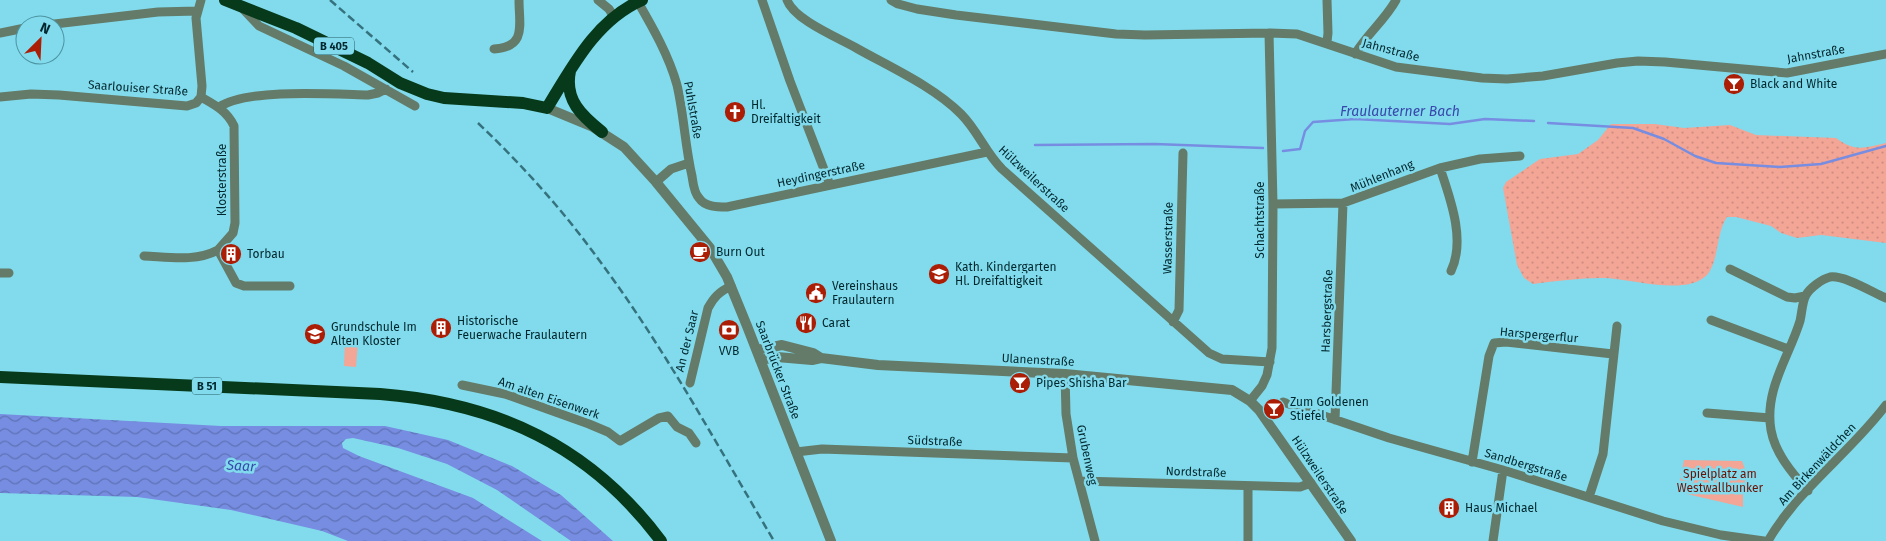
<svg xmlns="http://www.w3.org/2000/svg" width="1886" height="541" font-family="'Fira Sans',sans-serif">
<defs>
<pattern id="grass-dots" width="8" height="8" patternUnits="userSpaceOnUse" patternTransform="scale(1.25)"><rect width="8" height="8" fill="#f3a596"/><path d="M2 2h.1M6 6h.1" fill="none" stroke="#cf8e82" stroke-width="1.8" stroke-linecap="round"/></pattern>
<pattern id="water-waves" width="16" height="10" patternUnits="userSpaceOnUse" patternTransform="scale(1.25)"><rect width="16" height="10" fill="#778de1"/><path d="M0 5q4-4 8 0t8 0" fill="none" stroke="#5f73b7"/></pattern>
</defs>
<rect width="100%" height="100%" fill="#81dbed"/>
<!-- grass -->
<path fill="url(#grass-dots)" d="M1611,124H1655L1684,128L1730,125L1756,135L1836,138C1855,152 1864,148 1886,143V243L1821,235L1797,238L1781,233L1771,226L1736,217H1727C1716,233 1719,261 1707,275C1685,297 1631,278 1602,278C1579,278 1556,281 1533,284L1524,278L1517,265L1503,188L1506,182L1540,159L1578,154L1598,140Z"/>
<!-- park -->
<path fill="#f3a596" d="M345,341L358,342L356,367L344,366Z
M1684,460L1742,461L1749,480L1743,485V507L1678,492Z"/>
<!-- water -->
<path fill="url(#water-waves)" d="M0,414L221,426H385L448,440L512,466L561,495L613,541H571L497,490L447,464L398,448L353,438L346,439L342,443L343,448L359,456L473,498L542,541H348L322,531L231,510L137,497L0,493Z"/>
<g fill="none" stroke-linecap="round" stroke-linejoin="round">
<!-- stream -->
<path stroke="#778de1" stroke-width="2.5" d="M1548,123L1633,128L1664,139L1695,156L1716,163L1780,167L1821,164L1886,146
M1035,145L1155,144L1263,148
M1283,151L1300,149L1305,131L1313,122L1355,119L1450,124L1485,119L1534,121"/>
<!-- minor -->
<path stroke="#637b68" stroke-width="9" d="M598,0L609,9L614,17
M762,0L790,81L830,185
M787,0C794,20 839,38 858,49C892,68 934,87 961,114C978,131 985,152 1002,169L1209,353L1222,359L1270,362
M891,0L898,4L917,9L956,15L1116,34L1145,35L1269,33L1297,34L1396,67L1482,78L1507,79L1543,76L1617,63L1638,61L1665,62L1787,73L1886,54
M638,2C653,28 669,56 677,85C684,115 685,146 692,176C693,183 694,193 699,198C705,207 717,207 727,207L987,152
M242,8L259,26L344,66L415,106
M46,25L158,12L197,11
M0,33L25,28
M1327,42L1328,33L1327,0
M494,49C527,47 519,25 519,0
M1355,54C1367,34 1385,20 1396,0
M0,97L31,94L59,95L187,106L196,103L201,97L202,86L196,18L201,0
M201,97C215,105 227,111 234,126L235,223L233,233L218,250L236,283L244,286H290
M219,107C248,88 332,94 368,95L378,93L386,89
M1440,168C1450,198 1466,240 1451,271
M656,182L671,169L689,163
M1273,204L1343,203L1440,168L1480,159L1520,156
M144,256C168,257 196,262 218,250
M1730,269L1787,297L1795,298L1805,296
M0,273H9
M1711,320L1788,349
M1173,322L1179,310L1183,153
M1065,374L1066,414L1073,458L1095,541
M690,383L708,308C714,297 719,292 731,286
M462,385L505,394L589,424L608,432L620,441L659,418L668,416L677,427L689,433L696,443
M1250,401L1262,386L1267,375L1272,348L1273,204L1269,33
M1283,402L1389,438L1503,470L1663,521L1721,535L1764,541
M1707,413L1770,418
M1335,420L1343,203
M796,452L822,449L1073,458
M1472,462L1489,356L1494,343L1506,342L1613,354
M1080,481L1300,487L1311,483
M1248,486V541
M1808,491C1792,473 1775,453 1771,430C1764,390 1789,357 1800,321C1802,313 1802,302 1806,295C1810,288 1822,279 1830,277C1844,275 1872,292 1886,298
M1589,497L1603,454L1617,326
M1493,541L1503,470
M1768,541C1798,489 1850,453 1886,405"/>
<!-- tertiary -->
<path stroke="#637b68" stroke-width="10" d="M547,108L593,127L624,147L656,182L710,248L727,277L747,326L831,541
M757,350L782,345L813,353L821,358
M760,360L777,357L812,360L821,358L878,365L1065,374L1232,390L1250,401L1259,410L1351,541"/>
<!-- primary -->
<path stroke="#063a1a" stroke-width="12" d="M225,0L296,28L368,63L400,83L427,94L444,98L523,103L547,108C572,67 596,20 642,0
M570,71C564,100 582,116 602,132
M0,377L380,394C497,403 590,446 661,541"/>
<!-- rail -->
<path stroke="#35727d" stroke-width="2.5" stroke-dasharray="8 4" stroke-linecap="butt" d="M330,0L413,72
M478,123C521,164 561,208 596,256C663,345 717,445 774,541"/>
</g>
<!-- icons -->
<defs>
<g id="bar-disc" transform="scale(1.125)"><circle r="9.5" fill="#ac1d05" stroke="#81dbed"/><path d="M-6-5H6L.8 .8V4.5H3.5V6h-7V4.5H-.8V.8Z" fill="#fff"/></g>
<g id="church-disc" transform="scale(1.125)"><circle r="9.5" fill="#ac1d05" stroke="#81dbed"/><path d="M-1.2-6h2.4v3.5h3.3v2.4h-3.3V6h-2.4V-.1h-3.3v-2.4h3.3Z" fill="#fff"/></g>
<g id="cafe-disc" transform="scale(1.125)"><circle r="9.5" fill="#ac1d05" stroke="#81dbed"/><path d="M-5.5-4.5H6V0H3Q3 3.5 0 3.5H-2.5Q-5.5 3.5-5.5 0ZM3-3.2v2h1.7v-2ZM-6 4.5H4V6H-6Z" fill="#fff"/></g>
<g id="building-disc" transform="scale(1.125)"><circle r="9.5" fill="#ac1d05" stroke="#81dbed"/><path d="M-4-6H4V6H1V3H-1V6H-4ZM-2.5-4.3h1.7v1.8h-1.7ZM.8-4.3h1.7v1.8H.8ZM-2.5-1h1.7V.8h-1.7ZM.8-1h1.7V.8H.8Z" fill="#fff"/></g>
<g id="school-disc" transform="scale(1.125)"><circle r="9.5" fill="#ac1d05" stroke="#81dbed"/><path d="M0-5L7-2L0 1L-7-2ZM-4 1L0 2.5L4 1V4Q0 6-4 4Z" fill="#fff"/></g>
<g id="civic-disc" transform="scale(1.125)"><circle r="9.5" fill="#ac1d05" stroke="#81dbed"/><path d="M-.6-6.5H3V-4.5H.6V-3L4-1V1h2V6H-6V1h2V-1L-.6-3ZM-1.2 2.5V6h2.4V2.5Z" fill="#fff"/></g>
<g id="restaurant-disc" transform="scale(1.125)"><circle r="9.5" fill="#ac1d05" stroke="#81dbed"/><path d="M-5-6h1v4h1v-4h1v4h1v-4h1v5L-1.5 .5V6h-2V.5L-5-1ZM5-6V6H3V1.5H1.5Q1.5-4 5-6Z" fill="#fff"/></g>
<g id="bank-disc" transform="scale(1.125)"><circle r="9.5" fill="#ac1d05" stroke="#81dbed"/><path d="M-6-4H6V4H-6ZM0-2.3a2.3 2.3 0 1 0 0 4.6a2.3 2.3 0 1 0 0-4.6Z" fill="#fff"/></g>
</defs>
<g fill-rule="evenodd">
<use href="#bar-disc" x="1734" y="84"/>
<use href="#church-disc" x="735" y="112"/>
<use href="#cafe-disc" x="700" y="252"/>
<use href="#building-disc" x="231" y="254"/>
<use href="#school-disc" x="939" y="274"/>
<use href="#civic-disc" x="816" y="293"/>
<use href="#restaurant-disc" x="806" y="323"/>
<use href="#building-disc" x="441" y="328"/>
<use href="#bank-disc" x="729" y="330"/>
<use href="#school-disc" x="315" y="334"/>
<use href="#bar-disc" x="1020" y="383"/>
<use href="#bar-disc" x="1274" y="409"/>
<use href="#building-disc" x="1449" y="508"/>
</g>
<g text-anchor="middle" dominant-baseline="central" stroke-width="5" stroke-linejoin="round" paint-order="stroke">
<!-- shield labels -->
<g fill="#81dbed" stroke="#275d67" stroke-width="1">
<rect x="314" y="37.5" width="40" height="17" rx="4"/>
<rect x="192" y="377.5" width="30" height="17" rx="4"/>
</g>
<g font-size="11" font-weight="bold" fill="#00272d">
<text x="334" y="46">B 405</text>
<text x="207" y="386">B 51</text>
</g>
<!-- street labels -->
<g font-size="12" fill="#00272d" stroke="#81dbed">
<text transform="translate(1391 50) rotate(15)">Jahnstraße</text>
<text transform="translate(1816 54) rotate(-10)">Jahnstraße</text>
<text transform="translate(138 88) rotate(4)">Saarlouiser Straße</text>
<text transform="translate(693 110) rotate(80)">Puhlstraße</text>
<text transform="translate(821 174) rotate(-12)">Heydingerstraße</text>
<text transform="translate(1382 176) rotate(-22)">Mühlenhang</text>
<text transform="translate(1034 179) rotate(43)">Hülzweilerstraße</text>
<text transform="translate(222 180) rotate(-90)">Klosterstraße</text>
<text transform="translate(1260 220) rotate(-90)">Schachtstraße</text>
<text transform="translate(1168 238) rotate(-89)">Wasserstraße</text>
<text transform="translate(1327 311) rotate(-88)">Harsbergstraße</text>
<text transform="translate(1539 335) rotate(5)">Harspergerflur</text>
<text transform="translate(687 341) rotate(-76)">An der Saar</text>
<text transform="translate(1038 360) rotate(3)">Ulanenstraße</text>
<text transform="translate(778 370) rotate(69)">Saarbrücker Straße</text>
<text transform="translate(549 398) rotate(19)">Am alten Eisenwerk</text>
<text transform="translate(935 441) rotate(2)">Südstraße</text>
<text transform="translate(1087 455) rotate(78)">Grubenweg</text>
<text transform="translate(1817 464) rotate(-47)">Am Birkenwäldchen</text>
<text transform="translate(1526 465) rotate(17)">Sandbergstraße</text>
<text transform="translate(1196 472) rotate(2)">Nordstraße</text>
<text transform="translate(1320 475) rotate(56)">Hülzweilerstraße</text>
</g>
<!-- poi labels -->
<g font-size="12" fill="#00272d" stroke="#81dbed" text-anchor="start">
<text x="1750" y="84">Black and White</text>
<text x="751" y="105">Hl.<tspan x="751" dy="14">Dreifaltigkeit</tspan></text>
<text x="716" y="252">Burn Out</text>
<text x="247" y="254">Torbau</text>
<text x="955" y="267">Kath. Kindergarten<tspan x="955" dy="14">Hl. Dreifaltigkeit</tspan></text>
<text x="832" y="286">Vereinshaus<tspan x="832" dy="14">Fraulautern</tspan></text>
<text x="457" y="321">Historische<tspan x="457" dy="14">Feuerwache Fraulautern</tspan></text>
<text x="822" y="323">Carat</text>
<text x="331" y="327">Grundschule Im<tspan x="331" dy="14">Alten Kloster</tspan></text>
<text x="729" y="351" text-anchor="middle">VVB</text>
<text x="1036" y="383">Pipes Shisha Bar</text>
<text x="1290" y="402">Zum Goldenen<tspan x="1290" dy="14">Stiefel</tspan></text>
<text x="1465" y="508">Haus Michael</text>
</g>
<!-- park labels -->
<g font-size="12" fill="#6c1205" stroke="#81dbed">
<text x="1720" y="474">Spielplatz am<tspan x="1720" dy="14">Westwallbunker</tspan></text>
</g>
<!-- water labels -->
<g font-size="14" font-style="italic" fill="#3848ab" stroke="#81dbed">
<text x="1400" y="111">Fraulauterner Bach</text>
<text transform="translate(241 466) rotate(4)">Saar</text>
</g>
</g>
<!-- north arrow -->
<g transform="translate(40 40) rotate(24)"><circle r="24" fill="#81dbed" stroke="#4d93a0"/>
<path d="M0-4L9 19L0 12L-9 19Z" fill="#ac1d05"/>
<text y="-8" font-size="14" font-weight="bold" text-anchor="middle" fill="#00272d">N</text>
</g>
</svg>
